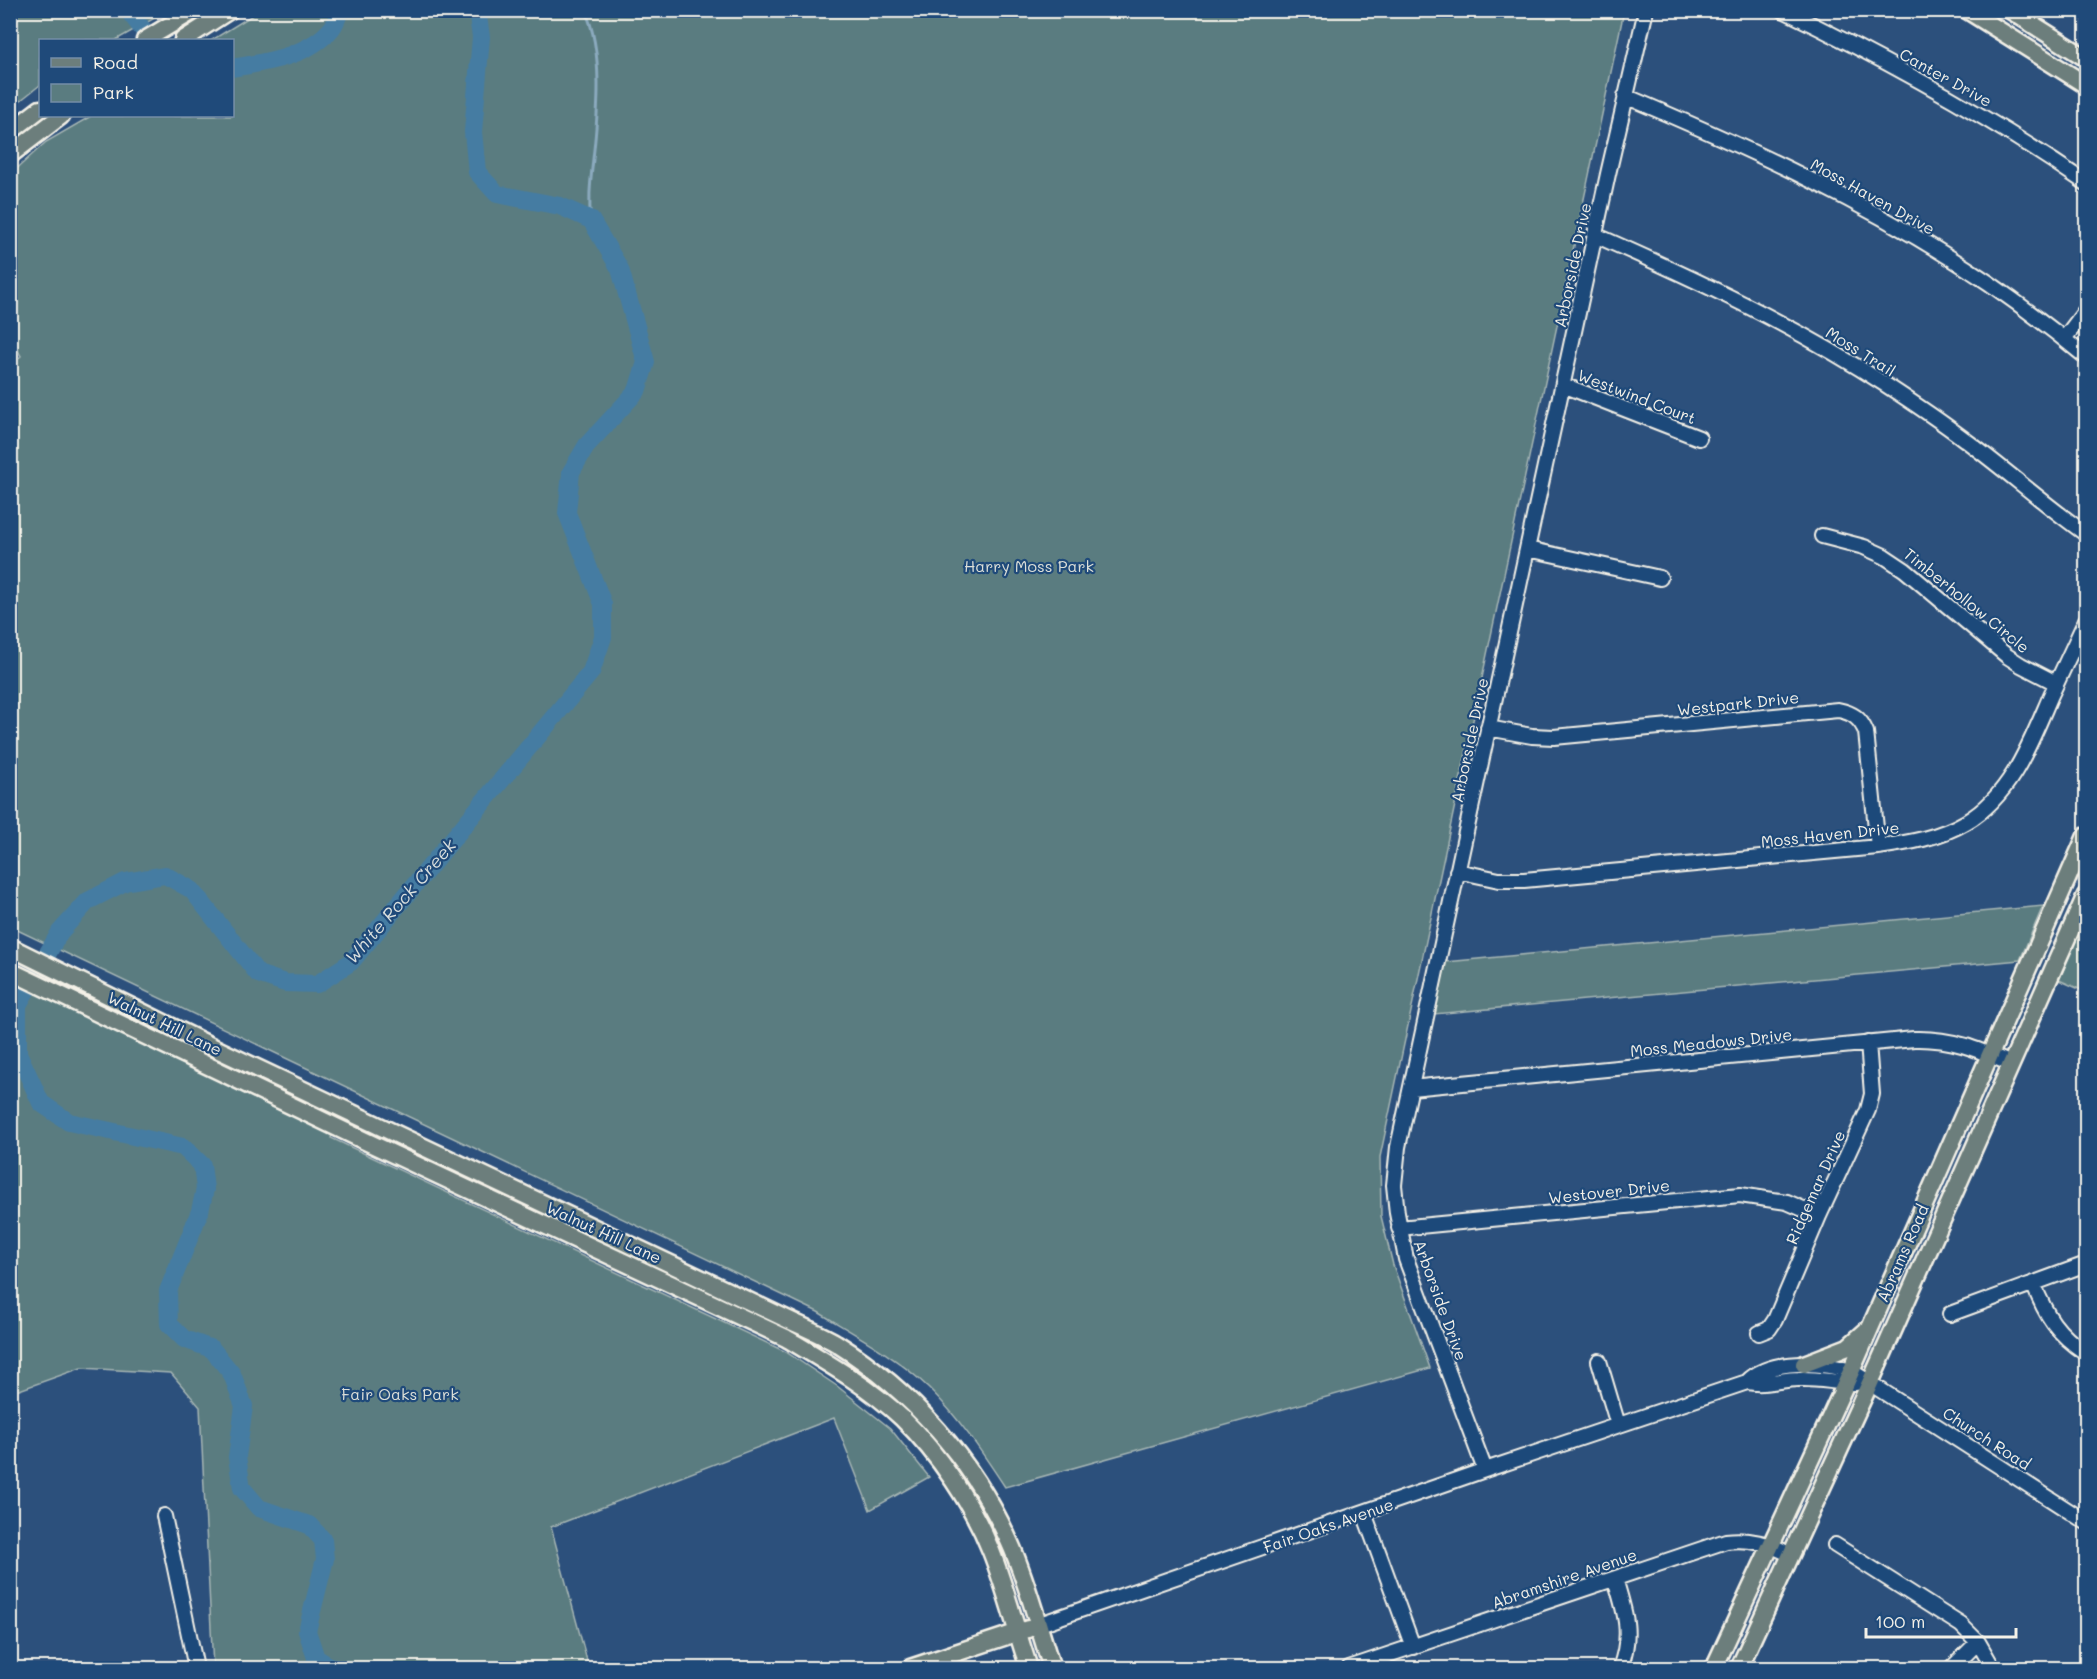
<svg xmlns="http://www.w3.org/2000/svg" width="2097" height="1679" font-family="Mali,sans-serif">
<rect width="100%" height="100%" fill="#2c507c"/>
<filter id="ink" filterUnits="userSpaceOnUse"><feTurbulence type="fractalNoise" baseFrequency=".0167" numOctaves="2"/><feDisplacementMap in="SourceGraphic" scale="12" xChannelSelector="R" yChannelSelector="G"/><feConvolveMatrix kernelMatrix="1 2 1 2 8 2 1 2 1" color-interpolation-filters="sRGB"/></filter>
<g filter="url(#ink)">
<!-- green -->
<path fill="#5a7c80" stroke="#a7b6b4" stroke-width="1.5" d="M10,11L11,10L167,11L116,40H40V85L11,108Z
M259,11H1624L1380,1157L1381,1216L1393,1265L1430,1368L1005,1487C982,1452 959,1418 929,1388C897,1357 856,1335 818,1312L11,927L10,367L21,356L11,339V174L46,142L91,116H232V40H212Z
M2043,906L2020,960L1434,1014L1446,962Z
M2079,933L2086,937V992L2059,980Z
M11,963L340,1118L331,1138L786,1352L837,1386L890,1428L929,1477L870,1510L834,1418L551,1527L589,1668H213L200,1407L171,1373L81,1368L11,1393Z"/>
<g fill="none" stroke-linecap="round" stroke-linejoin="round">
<!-- stream -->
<path stroke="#8baabe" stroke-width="3" d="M585,10C604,52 598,114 593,159C591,179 588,199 591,220"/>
<!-- river -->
<path stroke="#457ba2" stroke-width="18" d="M128,10L151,40
M232,68C267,62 309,56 332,28C336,23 338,16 340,10
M332,1668L316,1658L307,1631L325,1559L323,1540L309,1525L259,1508L242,1488L237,1457L244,1406L232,1374L212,1349L184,1339L169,1324L168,1291L200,1211L205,1189L202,1165L183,1147L69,1122L41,1103L18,1053V1005L60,932L88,901L125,882L165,875L192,890L258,974L285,983L317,984L351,962L591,672L603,637V604L567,513L571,472L587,445L637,391L646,362L620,269L591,220L560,206L497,194L477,172L473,132L481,37L477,10"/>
<!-- minor casing -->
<g stroke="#f4f1e8" stroke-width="18">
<path id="minor" d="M1783,10C1888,61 1990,117 2086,183
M1625,96C1751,149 1875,206 1989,283C2022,306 2055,331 2086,357
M1595,235C1695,279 1794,325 1886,385C1912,402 1939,420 1964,439C2006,470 2044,504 2086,534
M2064,339L2086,310
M1563,385L1699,438
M1822,536L1864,547L1884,556L1905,570L2007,656L2021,665L2056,683
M1528,549L1660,578
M1488,728L1532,736L1554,737L1838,710C1853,713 1860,718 1866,732L1878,847
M1457,871L1499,880H1524L1878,847C1908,843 1939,838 1966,822C2012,795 2031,741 2051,695C2063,669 2075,644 2086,620
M1411,1088L1914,1039C1952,1038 1977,1049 2011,1064
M1399,1228L1740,1195L1787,1202L1819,1216
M2033,1283C2046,1316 2057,1334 2086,1353
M1950,1314L2086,1264
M1759,1333L1769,1329L1775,1320L1819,1216L1868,1110L1872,1094L1868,1043
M1599,1361L1618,1425
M1747,1382C1765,1386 1781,1379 1799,1379C1818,1378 1837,1383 1856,1383
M1485,1470L1406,1259L1397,1213L1394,1185L1398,1147L1608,174L1646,10
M1364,1513L1413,1647
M164,1516L196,1668
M1835,1545L1961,1625L1978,1642L1993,1668
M1615,1579C1625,1612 1633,1634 1620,1668
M1037,1625L1485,1470L1747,1382C1770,1358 1822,1362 1851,1371L2086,1522
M1349,1668L1726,1541C1750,1538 1770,1544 1791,1555
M1952,1668L1978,1642"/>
</g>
<!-- major casing -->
<g stroke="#f4f1e8" stroke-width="21">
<path id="major" d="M1967,10L2086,85
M2010,10L2086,58
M145,40L195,10
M183,40L230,10
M10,132L40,109
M10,155L61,116
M10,947L221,1051L791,1321C806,1328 822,1335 836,1343C912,1391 974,1461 1010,1543C1028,1583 1038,1627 1052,1668
M10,971L363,1140L786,1338C826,1362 868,1386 902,1418C938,1453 973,1505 991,1551C1006,1589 1016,1630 1029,1668
M1804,1364L1848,1347L1866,1331
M910,1668L1028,1629
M1714,1668L1846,1383L2086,836
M1739,1668L1870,1383L2086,895"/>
</g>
<!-- minor -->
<use href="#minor" stroke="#1f4a7a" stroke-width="14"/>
<!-- major -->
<use href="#major" stroke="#6c7e7c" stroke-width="16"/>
</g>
</g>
<g text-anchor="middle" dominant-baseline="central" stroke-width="4.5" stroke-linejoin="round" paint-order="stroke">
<!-- street labels -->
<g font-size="16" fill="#f4f1e8" stroke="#1f4a7a">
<text transform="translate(1946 77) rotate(29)">Canter Drive</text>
<text transform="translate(1873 196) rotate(29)">Moss Haven Drive</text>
<text transform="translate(1572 265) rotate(-78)">Arborside Drive</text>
<text transform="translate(1861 351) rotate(32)">Moss Trail</text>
<text transform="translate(1637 396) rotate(21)">Westwind Court</text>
<text transform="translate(1967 600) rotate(39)">Timberhollow Circle</text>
<text transform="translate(1738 703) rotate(-6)">Westpark Drive</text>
<text transform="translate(1469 740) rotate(-78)">Arborside Drive</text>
<text transform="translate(1830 834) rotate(-6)">Moss Haven Drive</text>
<text transform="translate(165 1023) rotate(26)">Walnut Hill Lane</text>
<text transform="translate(1711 1042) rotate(-6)">Moss Meadows Drive</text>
<text transform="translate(1815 1187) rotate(-66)">Ridgemar Drive</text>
<text transform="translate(1609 1191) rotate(-6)">Westover Drive</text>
<text transform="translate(604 1232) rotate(25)">Walnut Hill Lane</text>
<text transform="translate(1902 1253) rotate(-66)">Abrams Road</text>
<text transform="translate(1441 1300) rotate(70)">Arborside Drive</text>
<text transform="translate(1987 1438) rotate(33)">Church Road</text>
<text transform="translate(1328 1525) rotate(-19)">Fair Oaks Avenue</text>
<text transform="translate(1564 1578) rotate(-19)">Abramshire Avenue</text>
</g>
<!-- park labels -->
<g font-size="16" fill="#dddfd8" stroke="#1f4a7a">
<text x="1029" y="565">Harry Moss Park</text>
<text x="400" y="1393">Fair Oaks Park</text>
</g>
<!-- water labels -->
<g font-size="18" font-style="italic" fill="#dadfde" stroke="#1f4a7a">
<text transform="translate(400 901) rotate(-49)">White Rock Creek</text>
</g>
</g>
<!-- margin -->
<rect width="2097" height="1679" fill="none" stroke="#1f4a7a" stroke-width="36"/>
<rect x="18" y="18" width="2061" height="1643" fill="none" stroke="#f4f1e8" stroke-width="2" filter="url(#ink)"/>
<!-- legend -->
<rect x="39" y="39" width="195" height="78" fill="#1f4a7a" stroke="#748da6" stroke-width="1.5"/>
<rect x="51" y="58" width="30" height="9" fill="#6c7e7c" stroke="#748da6" stroke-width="1.5"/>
<text x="93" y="69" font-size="18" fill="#f4f1e8">Road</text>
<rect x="51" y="84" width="30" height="18" fill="#5a7c80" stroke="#748da6" stroke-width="1.5"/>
<text x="93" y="99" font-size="18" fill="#f4f1e8">Park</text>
<!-- scale -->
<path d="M1866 1628v9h150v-9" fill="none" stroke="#f4f1e8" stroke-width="3"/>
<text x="1875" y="1628" font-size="18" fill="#f4f1e8" stroke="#1f4a7a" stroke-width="4.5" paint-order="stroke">100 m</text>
</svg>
